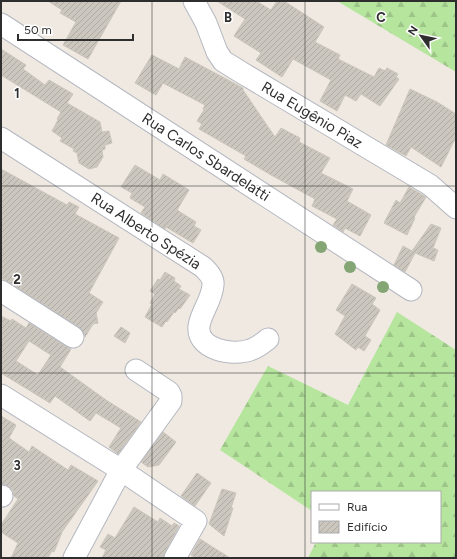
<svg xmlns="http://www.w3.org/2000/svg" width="457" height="559" font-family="Figtree,sans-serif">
<defs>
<pattern id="forest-firs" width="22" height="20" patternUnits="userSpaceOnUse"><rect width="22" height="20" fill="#b6e59e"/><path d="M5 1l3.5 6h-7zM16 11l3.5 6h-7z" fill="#9dc588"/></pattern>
<pattern id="building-hatch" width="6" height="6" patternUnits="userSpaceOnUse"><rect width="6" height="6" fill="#cbc7bf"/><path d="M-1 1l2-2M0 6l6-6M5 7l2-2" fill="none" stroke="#afaba4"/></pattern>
</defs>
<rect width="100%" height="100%" fill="#efe9e1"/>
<!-- forest -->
<path fill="url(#forest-firs)" d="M337,1H456V72Z
M397,312L456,350V558H308L316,542H440V492H312V511L220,450L268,366L348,405Z"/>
<!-- building -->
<path fill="url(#building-hatch)" stroke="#cbc5ba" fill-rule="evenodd" d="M48,1H121L88,59L63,45L76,22L60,13L62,10Z
M217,1H256L271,10L277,1H284L324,27L315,42L340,55L338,59L374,77L379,68L385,71L387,68L398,74L396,77L399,79L380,106L361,94L356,101L345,95L337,111L320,101L331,80L293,59L282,77L256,60L261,53L234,36L245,19Z
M1,49L26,65L23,69L45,85L49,80L73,94L67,103L100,122L102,132L109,131L112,143L105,145V149L102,150L103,157L97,167L89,169L79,163L77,153L73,151L74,149L60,141L62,138L52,131L58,120L57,119L61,112L1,75Z
M152,55L179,69L185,57L243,88V90L275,137L281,128L300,138L299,142L330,158L321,173L353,189L347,201L371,215L360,236L345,228L343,232L333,225L337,219L312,206L315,199L271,175L244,159L246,156L199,129L202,124L197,121L204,110L203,109L205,105L163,83L156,95L135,83Z
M410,89L437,102L456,114V137L441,167L411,147L406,156L386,145Z
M135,165L160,180L163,174L189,190L177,210L196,222L194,226L201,230L193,243L166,227L165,229L141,213L145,207L130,198L132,193L121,187Z
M1,169L67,205L69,202L79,207L75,214L119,238L89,293L103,302L96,313L98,323L93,324L85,337L83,331L79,327L7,281L1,278Z
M409,187L426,197L414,217L415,218L407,235L384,223L396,200L400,203Z
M431,224L441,228L433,248L438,250L434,261L415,253L405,272L394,265L403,246L412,251Z
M165,272L175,278L174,281L181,286L179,289L190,295L180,309L179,308L175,313L174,312L167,322L166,321L162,327L145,317L152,304L150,303L155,294L150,291L158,279L160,280Z
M352,284L376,298L372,304L380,310L365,336L371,340L364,351L358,347L356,350L335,334L345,316L336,310Z
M1,316L11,321L12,319L26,328L29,323L67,347L71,349L60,367L106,400L141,422L118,454L109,447L121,428L96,413L90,421L55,396L50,403L1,373ZM29,341L51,355L38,375L16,361Z
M121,327L130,333L125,343L114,336Z
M1,416L16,425L9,438L29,452L32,446L68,470L71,465L98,481L62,532L54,552L52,551L48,558H11L18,543L1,532V525L18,499L14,496L13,490L8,486L1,484Z
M163,432L176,442L159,465L148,467L141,462Z
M197,473L211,483L195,506L181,496Z
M222,489L236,493L231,508H233L224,536L209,524Z
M134,507L158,522L160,518L172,526L174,523L179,526L165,552L163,558H102L106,550L100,547L108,534L115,538Z
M200,539L230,558H196L191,555Z"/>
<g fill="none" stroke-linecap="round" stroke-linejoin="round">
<!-- minor casing -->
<g stroke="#b4b7c1" stroke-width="23">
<path id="minor" d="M194,1L206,23L217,52L223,61L239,71L430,185L456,208
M1,24L411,290
M1,138L203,267C208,272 214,278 213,285C212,300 201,312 199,326C196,350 233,356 250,350C257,348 263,343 268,339
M1,291L73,337
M1,395L121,470L196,521L175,558
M1,496H2
M74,558L121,470L171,401V396L169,392L136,370"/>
</g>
<!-- minor -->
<use href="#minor" stroke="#fff" stroke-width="21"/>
</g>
<!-- trees -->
<g fill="#84a574">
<circle cx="321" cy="247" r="6"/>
<circle cx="350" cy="267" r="6"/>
<circle cx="383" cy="287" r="6"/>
</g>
<!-- grid -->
<path fill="none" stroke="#2e2e2e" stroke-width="1" stroke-opacity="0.55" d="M152,1V558M305,1V558M1,186H456M1,373H456"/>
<g text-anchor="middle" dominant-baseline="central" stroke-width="3" stroke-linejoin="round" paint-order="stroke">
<!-- street labels -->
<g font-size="15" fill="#2e2e2e" stroke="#fff">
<text transform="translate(312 115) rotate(31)">Rua Eugênio Piaz</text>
<text transform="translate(206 157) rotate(33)">Rua Carlos Sbardelatti</text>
<text transform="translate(146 231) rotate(33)">Rua Alberto Spézia</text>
</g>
</g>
<g font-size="13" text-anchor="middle" font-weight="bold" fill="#2e2e2e" stroke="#fff" stroke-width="3" stroke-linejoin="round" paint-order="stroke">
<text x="228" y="22">B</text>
<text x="381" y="22">C</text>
<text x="17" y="98">1</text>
<text x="17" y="284">2</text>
<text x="17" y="470">3</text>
</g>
<!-- border -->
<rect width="457" height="559" fill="none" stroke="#2e2e2e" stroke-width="4"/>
<!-- legend -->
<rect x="311" y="491" width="130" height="52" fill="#ffffff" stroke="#ababab"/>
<rect x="319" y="504" width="20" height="6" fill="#ffffff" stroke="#ababab"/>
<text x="347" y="511" font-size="12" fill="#2e2e2e">Rua</text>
<rect x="319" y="521" width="20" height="12" fill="url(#building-hatch)" stroke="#ababab"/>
<text x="347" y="531" font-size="12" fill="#2e2e2e">Edifício</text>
<!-- north arrow -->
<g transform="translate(421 36) rotate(303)" stroke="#ffffff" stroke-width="3" paint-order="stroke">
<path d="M0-3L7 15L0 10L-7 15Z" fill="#2e2e2e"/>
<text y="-6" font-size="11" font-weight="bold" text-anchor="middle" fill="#2e2e2e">N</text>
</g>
<!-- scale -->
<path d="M18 34v6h115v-6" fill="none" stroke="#2e2e2e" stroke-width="2"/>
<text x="24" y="34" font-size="12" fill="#2e2e2e" stroke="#ffffff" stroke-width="3" paint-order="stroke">50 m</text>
</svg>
